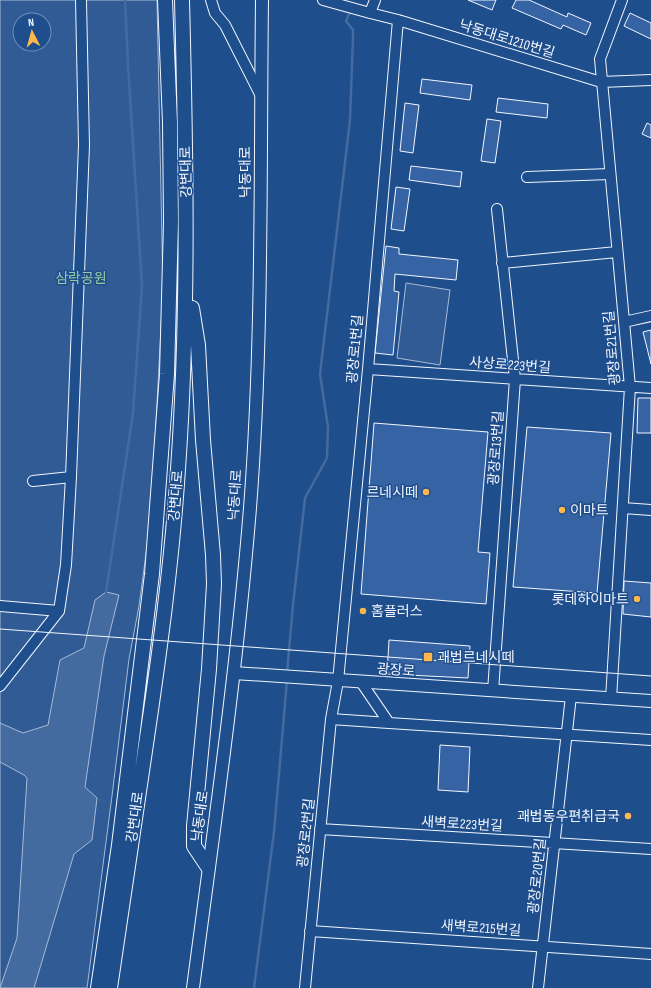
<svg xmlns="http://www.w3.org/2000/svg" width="651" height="988" font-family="'Sofia Sans Condensed','Noto Sans KR',sans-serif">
<rect width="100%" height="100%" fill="#1f4e8c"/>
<!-- green -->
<path fill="#305b95" stroke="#a8bbd7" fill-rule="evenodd" d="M0,0H157L163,289L151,517L139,606L129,659L112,796L87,988H0ZM20,20H44V44H20Z
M406,283L450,290L440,365L397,358Z"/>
<!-- water -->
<path fill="#446ba0" stroke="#a8bbd7" d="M106,592L119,595L104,656L85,787L97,798L92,840L74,854L34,988H0L17,938L27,778L24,775L0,762V723L23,733L48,725L60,660L84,648L95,600Z"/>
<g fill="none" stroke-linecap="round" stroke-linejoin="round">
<!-- stream -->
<path stroke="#446ba0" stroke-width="2.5" d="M106,592L133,413L142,286L128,65L125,0
M287,673L293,605L305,498L327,458L328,427L320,374L350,120L353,37V30L346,21L351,10
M254,988L274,832L287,680"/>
</g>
<!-- building -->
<path fill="#3563a3" stroke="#f2f6ff" d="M468,0H496L492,10Z
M516,0H529L567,17L568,13L591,23L586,35L563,25L561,29L512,8Z
M630,13L651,23V39L624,26Z
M422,79L472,85L470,100L420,93Z
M498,98L548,104L547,118L496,112Z
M405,103L419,105L413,153L400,151Z
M487,119L501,121L495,163L481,161Z
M647,123L651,125V138L642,134Z
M411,166L462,172L460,187L409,180Z
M396,187L410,189L404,231L391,229Z
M386,246L399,248V254L458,260L456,280L395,274L394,291L399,292L393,355L375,353Z
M651,330V364L643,332Z
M638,398H651V433H637Z
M374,423L488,432L478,552L490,553L486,604L361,594Z
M527,427L611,433L597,593L513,587Z
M624,581L651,583V617L623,614Z
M389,640L470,646L468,678L387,674Z
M440,745L470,747L468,792L438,790Z"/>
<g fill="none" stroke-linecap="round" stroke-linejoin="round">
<!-- minor casing -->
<g stroke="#f2f6ff" stroke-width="12">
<path id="minor" d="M211,0L215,13L225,25L261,96
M323,0L370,13L398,20L601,82L651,80
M370,13L375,0
M527,177L610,174
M502,263L617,252
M624,322L651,316
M368,369L651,388
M33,481L71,477
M623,508L651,510
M0,606L59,611
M0,686L59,611L66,565L71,477L84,145L81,0
M493,691L515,379L497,209
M611,699L630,387L600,59L622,0
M331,719L389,723L361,682
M389,723L651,740
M320,829L651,849
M310,931L651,954
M305,988L331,719L338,681L368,369L398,20
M538,988L571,696"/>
</g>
<!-- major casing -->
<g stroke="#f2f6ff" stroke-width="14">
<path id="major" d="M234,673L651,701
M193,988C214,828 237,669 250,508C263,339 260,169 262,0"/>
</g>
<!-- highway casing -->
<g stroke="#f2f6ff" stroke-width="16">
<path id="highway" d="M192,308L198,345L203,440L213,555L214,584L209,669L194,826V846L208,867
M98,988L119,845L152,574L167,374L171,222L170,123L165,0
M110,988C122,909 133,830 145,751C159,657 172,563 178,469C189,313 186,156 182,0"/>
</g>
<!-- minor -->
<use href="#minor" stroke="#1f4e8c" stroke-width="10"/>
<!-- major -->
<use href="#major" stroke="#1f4e8c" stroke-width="12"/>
<!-- highway -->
<use href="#highway" stroke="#1f4e8c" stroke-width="14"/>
<!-- tram -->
<path stroke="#f2f6ff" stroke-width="1" d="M0,629L651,676"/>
</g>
<!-- markers -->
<g fill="#ffb74d" stroke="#1f4e8c" stroke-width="1.5">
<circle cx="426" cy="492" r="4"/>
<circle cx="562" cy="510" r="4"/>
<circle cx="637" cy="599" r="4"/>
<circle cx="363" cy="611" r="4"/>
<rect x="423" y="652" width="10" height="10" rx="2"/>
<circle cx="628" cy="816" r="4"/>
</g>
<g text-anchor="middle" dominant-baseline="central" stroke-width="3" stroke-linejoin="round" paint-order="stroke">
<!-- street labels -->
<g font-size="14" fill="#f2f6ff" stroke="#1f4e8c">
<text transform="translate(507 39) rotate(17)">낙동대로1210번길</text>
<text transform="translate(186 172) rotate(-91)">강변대로</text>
<text transform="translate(245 172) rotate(-90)">낙동대로</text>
<text transform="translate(612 348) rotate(-95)">광장로21번길</text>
<text transform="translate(355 349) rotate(-85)">광장로1번길</text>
<text transform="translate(510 365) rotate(4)">사상로223번길</text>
<text transform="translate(496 448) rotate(-86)">광장로13번길</text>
<text transform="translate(235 495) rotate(-86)">낙동대로</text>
<text transform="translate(176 496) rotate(-85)">강변대로</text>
<text transform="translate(396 670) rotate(4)">광장로</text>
<text transform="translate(200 816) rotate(-82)">낙동대로</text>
<text transform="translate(135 817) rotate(-82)">강변대로</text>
<text transform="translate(462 824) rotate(3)">새벽로223번길</text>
<text transform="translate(306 833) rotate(-84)">광장로2번길</text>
<text transform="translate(537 876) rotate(-84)">광장로20번길</text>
<text transform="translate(481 928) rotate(4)">새벽로215번길</text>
</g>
<!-- park labels -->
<g font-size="14" fill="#97c8a6" stroke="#1f4e8c">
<text x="81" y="278">삼락공원</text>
</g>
<!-- poi labels -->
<g font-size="14" fill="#f2f6ff" stroke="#1f4e8c" text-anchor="end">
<text x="418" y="492">르네시떼</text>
<text x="570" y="510" text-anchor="start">이마트</text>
<text x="629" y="599">롯데하이마트</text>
<text x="371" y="611" text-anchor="start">홈플러스</text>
<text x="437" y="657" text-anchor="start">괘법르네시떼</text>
<text x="620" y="816">괘법동우편취급국</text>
</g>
</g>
<!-- north arrow -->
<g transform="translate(32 32) rotate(354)"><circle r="19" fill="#1f4e8c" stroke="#7391ba"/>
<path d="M0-3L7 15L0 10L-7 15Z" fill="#ffb74d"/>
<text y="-6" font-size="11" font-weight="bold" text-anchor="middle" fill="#f2f6ff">N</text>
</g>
</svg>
